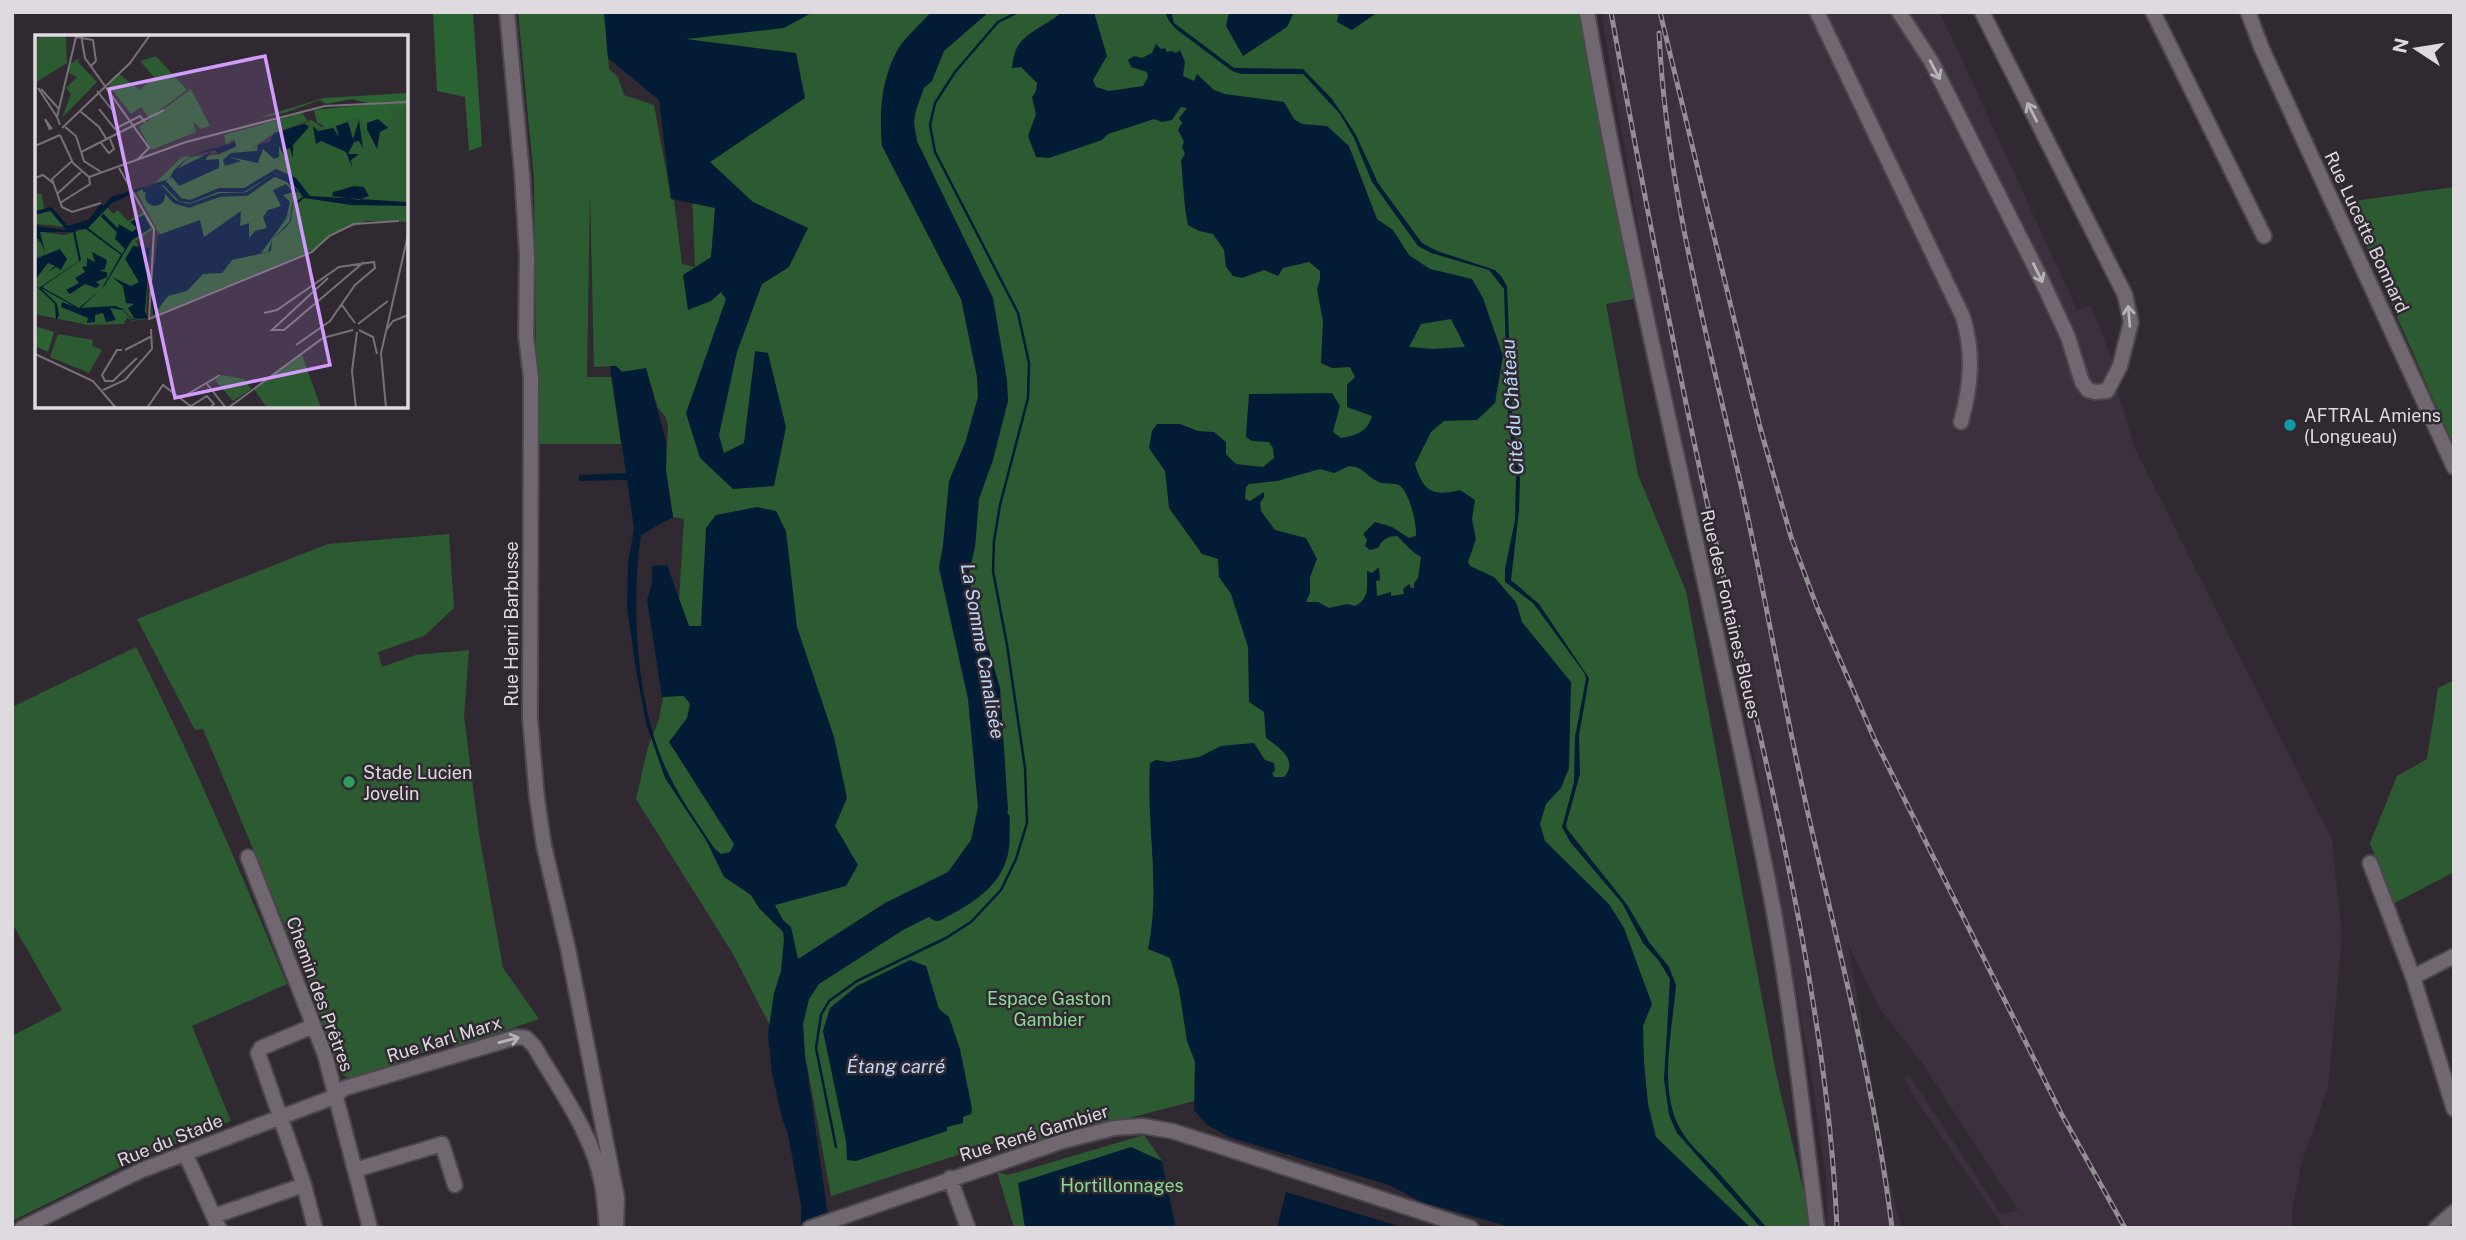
<svg xmlns="http://www.w3.org/2000/svg" width="2466" height="1240" font-family="'Public Sans',sans-serif">
<rect width="100%" height="100%" fill="#312932"/>
<!-- built -->
<path fill="#3c303e" d="M1601,12H1940L2077,310L2091,306L2115,367L2118,392L2135,449L2332,840L2342,937L2328,1087L2301,1165L2292,1210V1228H2004L1916,1099L1904,1078L1908,1074L2001,1214L2018,1210L1922,1063L1880,1009L1848,944L1889,1180L1902,1228H1828L1826,1178L1809,1060L1757,769L1649,289Z"/>
<!-- green -->
<path fill="#2c5b31" d="M518,12H604L609,69L618,77L624,95L654,105L671,198L674,200L682,264L695,267L691,166L655,12H1587L1643,297L1606,304L1638,475L1686,591L1776,1073L1812,1228H1551L1215,1130L1194,1101L1004,1151L998,1142L831,1196L807,1065L782,1049L733,954L636,799L648,747L659,719L678,616L684,519L673,517L666,471L668,425L665,416L658,408L646,369L622,372L616,366L594,367L590,191L587,377H611L621,444H537L534,178Z
M2454,187V447L2347,202Z
M449,534L454,608L424,636L378,652L382,667L416,655L469,650L464,716L479,834L503,968L539,1019L455,1048L453,1043L398,1061L399,1066L351,1080L340,1073L306,976L203,729L195,730L137,619L328,544Z
M136,647C192,757 240,870 287,984L192,1026L231,1121L133,1161L12,1221V1036L62,1010L12,923V707Z
M2454,680V872L2393,904L2370,843L2397,776L2427,759L2438,688Z
M1144,1135L1162,1161L1176,1228H1014L997,1172L1008,1175Z"/>
<!-- forest -->
<path fill="#2b6232" d="M433,12H473L482,146L469,151L465,97L437,91Z"/>
<!-- water -->
<path fill="#021c35" fill-rule="evenodd" d="M604,12H813L784,28L686,39L796,53L805,98L710,162L753,202L808,228L789,267L762,284L737,352L719,435L724,453L744,443L755,351L768,353L786,427L774,486L733,489L700,458L686,413L726,299L721,292L711,301L688,310L683,275L711,257L715,208L671,199L659,100L608,58Z
M931,12H989L944,51L932,81L924,88L916,110L914,123L917,141L993,298L1007,380L1008,401L993,460L979,499L975,547L968,577L1000,688L1008,809L1004,830L993,860L968,894L947,908L903,930L819,984L809,999L803,1024L805,1055L828,1216L833,1228H801V1205L788,1134L782,1118L772,1073L768,1034L774,993L781,971L784,939L783,932L759,908L751,895L724,877L706,840L665,778L646,723L635,664L627,607L628,563L634,529L627,480L579,481V475L626,473L610,366H616L622,372L646,368L666,441V471L673,517L641,535C631,603 636,692 661,757C674,790 696,821 715,849L721,854L730,852L734,844L669,742L687,718L690,704L684,696L662,697L647,600L652,584V566L667,565L689,626H701L706,528L716,515L757,507L776,511L786,531L797,627L834,737L847,798L835,826L858,865L846,886L775,905L783,920L791,927L798,959L885,903L948,872L971,840L978,807L968,699L939,568L943,545L949,481L965,443L978,397L977,377L961,299L882,146C879,113 881,79 898,49C906,36 921,24 931,12Z
M1062,12H1094L1107,56L1093,80L1096,87L1109,91L1143,86L1148,77L1147,72L1131,67L1128,60L1134,56L1142,58L1152,53L1156,44L1161,49L1165,48L1167,52L1172,51L1176,53L1180,50L1185,62L1183,76L1194,81L1197,74L1214,90L1225,94L1284,102L1294,119L1302,124L1327,126L1349,146L1377,219L1393,230L1409,255L1430,269L1472,279L1483,298L1503,356L1495,403L1477,420L1444,421L1431,432L1415,464C1423,491 1432,497 1460,490L1475,500L1472,519L1476,539L1468,562L1470,566L1494,577L1516,602L1522,622L1571,682L1569,768L1561,788L1546,804L1540,824L1545,841L1609,904L1624,928L1652,1004L1643,1026L1644,1062L1648,1104L1656,1137L1751,1228H1514L1422,1202L1389,1185L1229,1137L1207,1125L1194,1110L1195,1062L1187,1041L1179,989L1170,958L1148,949C1161,888 1146,825 1150,763L1156,760L1168,762L1199,757L1221,746L1254,743L1265,760L1274,763L1275,771L1272,773L1274,777H1284C1299,761 1279,747 1266,738L1264,712L1249,702L1248,647L1231,594L1219,577L1218,559L1202,554L1169,508L1165,471L1149,448L1152,431L1157,424H1180L1198,431L1214,432L1226,442V454L1236,464L1263,467L1274,458L1273,448L1269,442L1252,441L1246,437L1249,394L1332,393L1340,406L1333,432L1341,438C1356,435 1367,433 1372,416L1347,407V385L1355,377L1350,367L1332,368L1321,363L1323,322L1317,289L1320,280V271L1309,262L1283,268L1278,276L1264,270L1242,278L1233,276L1226,267L1224,250L1213,234L1199,231L1188,225L1185,208L1181,160L1185,154L1182,147L1184,142L1178,130L1182,123L1179,118L1187,108L1181,107L1172,120L1162,122L1154,119L1108,134L1102,140L1049,158L1036,157L1028,136L1036,114L1032,97L1036,91L1037,83L1021,67L1012,68C1013,61 1014,52 1018,46C1026,32 1049,24 1062,12ZM1451,319L1465,347L1433,349L1409,347L1421,324ZM1349,466C1366,468 1364,475 1377,481C1384,485 1392,482 1399,485C1409,491 1417,524 1416,536L1409,538L1392,527L1375,522L1363,534L1367,540L1365,546L1370,550L1378,548C1382,540 1387,536 1397,536C1405,543 1411,552 1421,557L1418,578L1414,583V588H1411L1409,584L1403,589L1404,594L1391,596V592L1377,596L1376,581L1380,580L1379,567L1372,573L1367,571C1367,585 1370,599 1355,606L1347,604L1329,608L1318,602H1306L1310,593V577L1317,559L1306,538L1275,530L1261,511L1260,503L1264,497V492L1250,501L1245,499L1246,487L1249,484L1277,481L1320,469L1334,473Z
M1165,12H1171L1174,23L1234,68L1303,69L1332,99L1343,115L1356,135L1378,183L1422,243L1437,251L1495,270L1501,276L1507,286L1512,413L1520,479L1519,511L1511,580L1539,604L1589,678L1579,736L1580,774L1566,825L1567,829L1628,906L1649,942L1669,967L1676,985C1673,1026 1661,1075 1674,1115C1682,1139 1700,1153 1717,1171C1734,1190 1750,1209 1767,1228H1761L1677,1133L1669,1115L1664,1079L1670,979L1659,961L1643,943L1622,903L1571,843L1562,827L1574,782L1575,737L1586,679L1585,674L1533,603L1505,582V569L1515,520L1516,476L1508,417L1504,289L1489,270L1431,253L1418,246L1372,182L1354,138L1340,114L1303,74H1241L1232,71L1176,29L1169,21Z
M1229,12H1294L1287,27L1243,56L1226,26Z
M1339,12H1378L1352,30L1337,22Z
M910,960L926,966L939,1009L949,1017L960,1049L972,1109L971,1114L963,1117V1123L947,1127V1131L856,1161L847,1160L846,1141L823,1031L830,1008L857,986Z
M1131,1147L1162,1161L1176,1228H1025L1018,1183Z
M1286,1192L1405,1228H1277Z"/>
<g fill="none" stroke-linecap="round" stroke-linejoin="round">
<!-- stream -->
<path stroke="#021c35" stroke-width="2.5" d="M836,1147L816,1048L821,1015L829,1001L857,981L946,938L971,922L1001,890L1016,859L1027,823L1025,768L1007,645L993,571L994,541L1000,505L1028,398L1029,363L1018,313L935,152L930,125L935,103L955,72L998,22L1018,12"/>
<!-- river -->
<path stroke="#021c35" stroke-width="18" d="M937,912C962,899 992,883 999,853C1002,842 1000,830 1001,819"/>
<!-- minor casing -->
<g stroke="#4c464d" stroke-width="18">
<path id="minor" d="M507,12L522,174L527,255L526,336L531,378L530,718L537,799L544,846L568,949L617,1198L616,1228
M1587,12C1638,313 1716,608 1773,907C1792,1013 1804,1121 1817,1228
M1817,12L1963,317C1974,354 1971,386 1961,422
M1899,12L1931,61L2042,281L2068,337L2082,382L2088,390L2095,392L2107,391L2120,366L2131,322L2125,295L1982,12
M2153,12L2264,236
M2248,12L2262,49L2454,467
M248,857L325,1055L370,1228
M2370,863L2413,977L2454,1109
M2413,977L2454,956
M313,1026L261,1048L258,1053L304,1185L315,1228
M185,1153L219,1228
M355,1170L442,1144L455,1185
M950,1178L968,1228
M214,1216L304,1185
M22,1228L142,1170L331,1098L345,1088L517,1037L526,1038L534,1046C559,1089 593,1134 602,1184C605,1198 605,1213 607,1228
M810,1228L1063,1141L1114,1128L1143,1126L1172,1131L1216,1145L1471,1228
M2436,1228L2454,1212"/>
</g>
<!-- minor -->
<use href="#minor" stroke="#706771" stroke-width="14"/>
<!-- rail casing -->
<g stroke="#938d94" stroke-width="5">
<path id="rail" d="M1611,12C1644,196 1679,379 1720,561C1770,781 1827,1002 1837,1228
M1660,12L1760,427L1791,537L1817,607L1874,738L2062,1115L2125,1228
M1659,33C1666,182 1705,328 1738,472C1766,596 1786,721 1815,844C1844,971 1876,1098 1892,1228"/>
</g>
<!-- rail -->
<use href="#rail" stroke="#312932" stroke-width="2.5" stroke-dasharray="8" stroke-linecap="butt"/>
</g>
<!-- one-way arrows -->
<defs><path id="oneway-shaft" d="M-6 0H5M1.5-3L5.5 0L1.5 3" fill="none" stroke-width="1.6" stroke-linecap="round" stroke-linejoin="round" transform="scale(1.75)"/></defs>
<g stroke="#b8b2b9">
<use href="#oneway-shaft" transform="translate(1935 70) rotate(62)"/>
<use href="#oneway-shaft" transform="translate(2032 112) rotate(-117)"/>
<use href="#oneway-shaft" transform="translate(2038 273) rotate(64)"/>
<use href="#oneway-shaft" transform="translate(2129 316) rotate(-95)"/>
<use href="#oneway-shaft" transform="translate(509 1040) rotate(-14)"/>
</g>
<!-- markers -->
<circle fill="#0f9aa8" stroke="#312932" stroke-width="2.5" cx="2290" cy="425" r="7"/>
<circle fill="#2e9e5b" stroke="#312932" stroke-width="2.5" cx="349" cy="782" r="7"/>
<g text-anchor="middle" dominant-baseline="central" stroke-width="5" stroke-linejoin="round" paint-order="stroke">
<!-- street labels -->
<g font-size="18" fill="#dfdae0" stroke="#312932">
<text transform="translate(2367 232) rotate(65)">Rue Lucette Bonnard</text>
<text transform="translate(1731 614) rotate(77)">Rue des Fontaines Bleues</text>
<text transform="translate(511 624) rotate(-90)">Rue Henri Barbusse</text>
<text transform="translate(320 994) rotate(70)">Chemin des Prêtres</text>
<text transform="translate(444 1039) rotate(-17)">Rue Karl Marx</text>
<text transform="translate(1034 1133) rotate(-17)">Rue René Gambier</text>
<text transform="translate(170 1140) rotate(-22)">Rue du Stade</text>
</g>
<!-- poi labels -->
<g font-size="18" fill="#dfdae0" stroke="#312932" text-anchor="start">
<text x="2304" y="415">AFTRAL Amiens<tspan x="2304" dy="21">(Longueau)</tspan></text>
<text x="363" y="772">Stade Lucien<tspan x="363" dy="21">Jovelin</tspan></text>
</g>
<!-- park labels -->
<g font-size="18" fill="#8cdb93" stroke="#312932">
<text x="1049" y="998">Espace Gaston<tspan x="1049" dy="21">Gambier</tspan></text>
<text x="1122" y="1185">Hortillonnages</text>
</g>
<!-- water labels -->
<g font-size="19" font-style="italic" fill="#bcd8f6" stroke="#312932">
<text transform="translate(1512 407) rotate(-94)">Cité du Château</text>
<text transform="translate(983 651) rotate(80)">La Somme Canalisée</text>
<text x="896" y="1066">Étang carré</text>
</g>
</g>
<!-- overview -->
<g transform="translate(35 35)">
<rect width="373" height="373" fill="#312932"/>
<path d="M8,0H31L32,28L0,48V5ZM121,21L152,55L114,83L106,72L96,79L72,48L83,38L105,55L119,42L105,26ZM44,23L43,27L62,47L27,83L36,59L31,53L42,42L34,38V30ZM156,54L175,91L166,94L158,86L161,97L116,115L104,92ZM356,73H373L372,187L332,186L303,196L281,214L116,282L124,199L102,157L118,150L147,122L183,120L201,112L199,104L191,110L189,100L267,78L273,86L238,99L215,115L276,85L287,92L320,83L357,84ZM0,159H7L9,174L18,176L32,192L0,189ZM73,172L78,179L83,175L93,186L109,177L118,194L101,206L104,213H115L111,284L97,286L92,282L89,289L53,290L0,279V196L28,200L51,194ZM23,299L58,305L57,311L67,315L54,338L15,322ZM267,320L286,373H232L219,354ZM187,340L209,344L216,354L198,366L180,345Z" fill="#2c5b31"/>
<path d="M373,58V73H356L358,84L331,87L320,83L291,92L282,87L279,75L337,69L317,64L291,69L285,65L249,78L223,83L289,63ZM2,292L19,297L13,317L0,311Z" fill="#2b6232"/>
<path d="M343,84L353,93L345,97L342,114L332,94V88ZM324,85L328,114L324,106L319,107L313,119H324L316,125L317,132L311,117L286,106L281,109L278,91L283,96L298,93L304,102L301,91L313,87L318,104ZM270,89L274,92L258,110V123L255,113L249,116L250,123L244,111V122L239,124L228,114L223,128L194,122L206,126L190,131L188,125L196,118L222,116L223,110L235,106L239,98ZM186,106L187,111L200,107L201,111L183,119L180,115L162,119L152,124L142,134L176,117L170,125L184,124V133L144,151L137,142L131,146L146,163L155,165L184,153H209L241,134L261,143L275,161L373,167V171L316,170L269,163L263,168H258L256,186L251,192L237,205L236,215L234,217L197,225L187,238L168,239L152,256L133,261L118,281L116,257L123,200L165,185L169,202L206,176L205,191L214,188V203L220,196L232,193L228,182L233,175L246,171L238,155L251,149L258,157L248,160L255,167L251,184L226,218L233,217L237,205L255,186L257,169L268,162L256,146L240,138L209,157H183L155,168L144,166L128,150L114,151L77,168L53,193L87,219L90,214L80,204L84,189L97,197L102,193L95,187L109,180L116,193L97,205L70,250L46,273L80,271L88,274L97,284L106,283H99L93,273L99,269L91,268L88,251L77,242L96,251L104,247L90,224L98,211L115,213L110,276L113,283L97,285L88,275L75,273L81,285L71,287L68,278L60,280V287L52,288L53,283L26,272L27,267L40,272L6,253L22,269L24,280L21,286L20,269L0,250L4,253L44,226L38,197H5L10,217L5,206L0,207L5,205L0,203V191L31,195L54,187L76,162L134,144L139,135L150,125L156,121L170,115L186,112ZM43,194H51L86,220L67,253L44,273L7,252L46,225L40,196ZM110 161a10 10 0 1 1 20 0a10 10 0 1 1-20 0ZM319,151L329,152L334,161L324,165L297,161L298,157ZM25,214L32,224L26,235L21,232L13,237L20,231L13,228L0,245V224ZM57,217L72,225L70,234L64,236L72,237V242L61,247L65,250L61,253L50,249L35,259L31,255L44,248L40,243L50,237L47,232L52,231V223L60,227Z" fill="#021c35" fill-rule="evenodd"/>
<path fill="none" stroke="#021c35" stroke-width="3.5" d="M108,156L124,150L140,167L154,171L185,160L212,159L239,140L254,146L261,158M0,178L16,174L32,193L55,186L67,170M67,180L83,196"/>
<path fill="none" stroke="#777078" stroke-width="2" d="M46,0L50,23L114,113L103,124M3,53L22,82M6,54L24,74M62,56L78,76M64,74L80,94L105,81L110,87M45,76L64,92L72,105M25,90L22,82L41,2L58,5L61,26L56,31M30,92L41,101L49,126L66,137M27,93L95,28L115,0M15,95L10,84L17,94M25,100L38,128L54,142M66,108L74,118L79,114L75,104M0,111L25,100M46,117L129,75M37,126L17,144L27,172L37,177L66,168M84,133L119,194L114,285M54,142L151,107L290,71L373,67M0,143L8,140L18,148M22,159L46,137M25,168L55,149L54,142M293,243L237,295H249L329,227M307,270L320,288M229,278L242,275L304,232L339,227L340,233L320,250L295,286L261,310M114,284L277,217L294,201L319,189L364,186M323,289L353,266M352,294L358,286L373,280M324,295L338,302L342,319M87,315H82L67,340L70,346H78L102,323M90,315L117,301M0,319L58,346L81,373M172,349L191,373M68,355L90,345L117,314L116,294M146,363L185,340M156,371L172,361L179,369L175,373M112,373L128,350L158,373M193,373L288,303L318,295M321,373L317,336L322,297M351,373L346,318L373,200"/>
<path fill="#d39cfc" fill-opacity="0.15" stroke="#d39cfc" stroke-width="3.5" d="M230,21L295,330L140,363L74,54Z"/>
<rect width="373" height="373" fill="none" stroke="#dfdae0" stroke-width="3.5"/>
</g>
<!-- border -->
<rect width="2466" height="1240" fill="none" stroke="#dfdae0" stroke-width="28"/>
<!-- north arrow -->
<g transform="translate(2417 49) rotate(282)" stroke="#312932" stroke-width="5" paint-order="stroke">
<path d="M0-5L12 26L0 18L-12 26Z" fill="#dfdae0"/>
<text y="-10" font-size="19" font-weight="bold" text-anchor="middle" fill="#dfdae0">N</text>
</g>
</svg>
